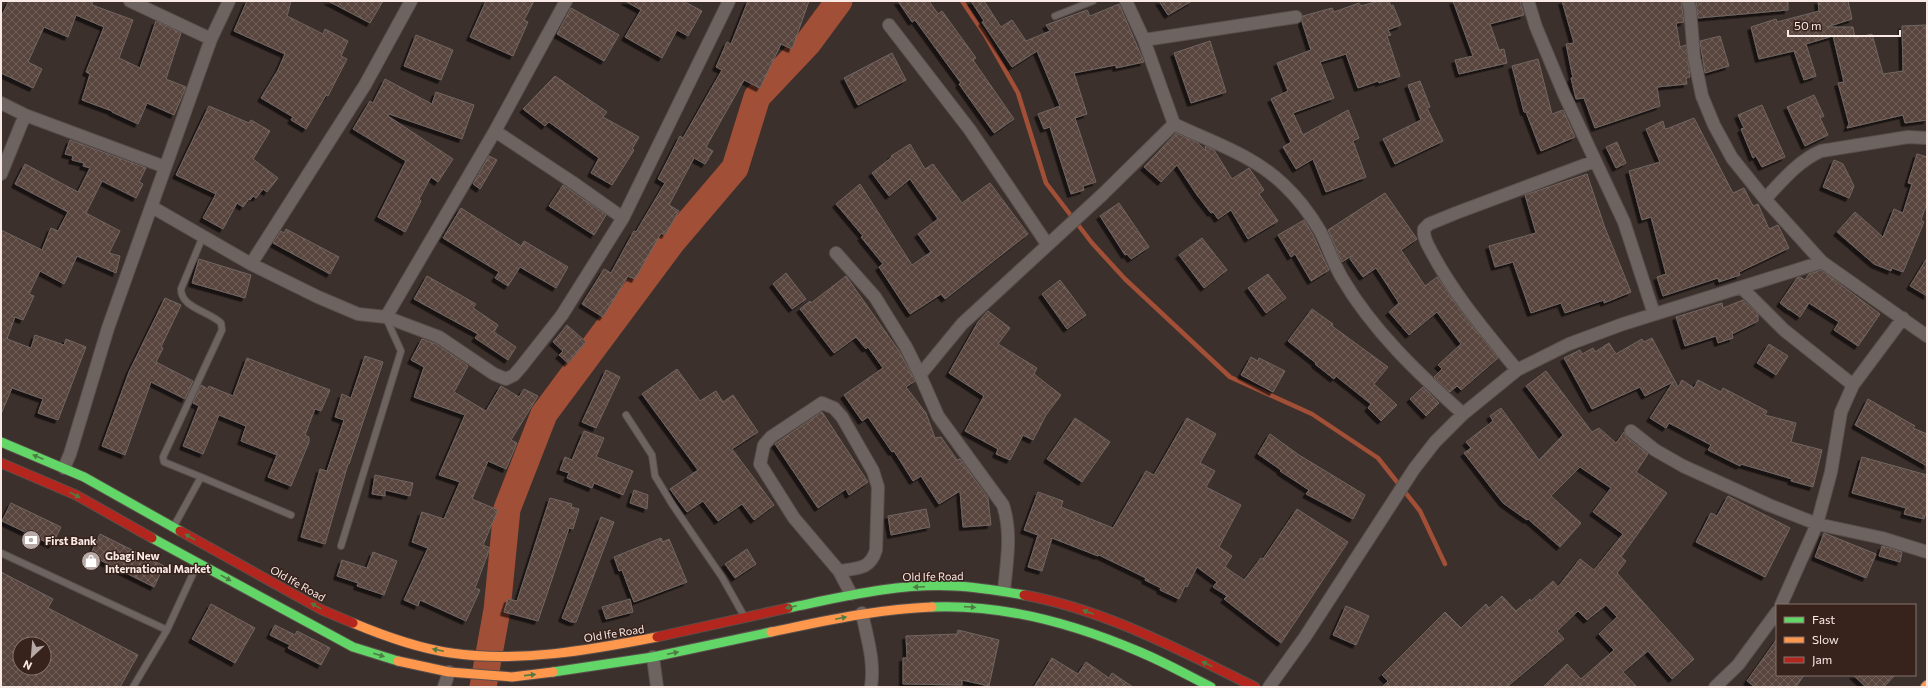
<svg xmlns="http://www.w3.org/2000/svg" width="1928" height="688" font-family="Commissioner,sans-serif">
<defs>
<pattern id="building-cross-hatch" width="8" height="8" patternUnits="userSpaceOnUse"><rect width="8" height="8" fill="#59443e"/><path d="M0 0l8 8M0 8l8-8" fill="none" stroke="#725f5a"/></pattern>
<filter id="shadow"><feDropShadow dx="-3.5" dy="3.5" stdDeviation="0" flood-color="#0009"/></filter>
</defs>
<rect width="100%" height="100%" fill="#3c302c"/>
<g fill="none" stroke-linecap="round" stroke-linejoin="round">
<!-- stream -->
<path stroke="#a24f38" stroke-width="4.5" d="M962,1L985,35L1018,93L1046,183L1092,243L1125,279L1230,377L1312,414L1378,458L1420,511L1445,564"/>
<!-- river -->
<path stroke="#a24f38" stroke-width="27" d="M483,687L497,610L507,509L544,414L672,242L735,168L757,97L808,43L839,1"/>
</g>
<!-- building -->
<path fill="url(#building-cross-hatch)" stroke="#706662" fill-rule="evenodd" filter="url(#shadow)" d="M9,1H93L92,5L133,20L119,58L140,68L156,21L181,33L166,79L186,87L174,115L147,103L138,124L112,112V111L82,100L90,74L86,72L104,27L76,15L68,37L44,27L28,62L42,69L33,88L1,73V17Z
M247,1H291L287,16L323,34L325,29L348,41L341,56L347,59L328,96L326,95L306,129L291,120L293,117L261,98L278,70L285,54L234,31Z
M328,1H383L370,23Z
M486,1H534L524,20L528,22L513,56L470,37Z
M625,1H683L702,11L688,36L677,30L662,58L625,37L641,10Z
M748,1H809L792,49L781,44L760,88L744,80L706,147L713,151L705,164L694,158L669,205L679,211L665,235L661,233L635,279L628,276L603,317L582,304L604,269L611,273L634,231L636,232L665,183L658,179L680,136L683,138L722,70L716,67L727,42L731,44Z
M898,1H929L938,14L942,11L976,58L973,60L1014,119L994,133L959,84L961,83L915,20L912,22Z
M971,1H984L1001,27L1012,20L1026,41L1050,31L1046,25L1087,10L1090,16L1119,4L1144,62L1116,68V65L1074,73L1087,114L1075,118L1096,182L1083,186L1084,190L1071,194L1050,127L1044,129L1038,114L1060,106L1037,51L1012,67L982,22L984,21Z
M1159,1H1192L1168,15Z
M1379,1H1389L1391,6L1393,5L1401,25L1388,30L1391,35L1387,36L1400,76L1379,83L1378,81L1358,88L1346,54L1320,62L1334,98L1293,113L1303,135L1348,110L1359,138L1353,141L1366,177L1326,192L1313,159L1296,169L1283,147L1291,142L1271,99L1288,91L1277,63L1311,50L1302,22L1303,16L1332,8L1334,12L1359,3L1361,6Z
M1453,1H1520L1524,15L1490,24L1499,50L1504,49L1507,63L1459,74L1455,60L1473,56Z
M1562,1H1681L1684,22L1676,23L1680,47L1686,45L1690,77L1686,78L1687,84L1657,87L1660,106L1595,128L1584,98L1576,99L1571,78H1573L1566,44L1574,43Z
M1696,1H1788V10L1698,18Z
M1818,1H1848L1852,19L1827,27H1853L1855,38L1872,34L1883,74L1903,71L1902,26L1926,25L1927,120L1905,123L1903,115L1847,128L1849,124L1838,83L1844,82L1833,36L1806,44L1816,76L1804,80L1794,51L1759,59L1751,27L1776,19L1777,22L1819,11Z
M571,8L619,35L604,61L557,34Z
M416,35L453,50L441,80L404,66Z
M1720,36L1729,66L1705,73L1700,41Z
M1210,41L1226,92L1191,103L1174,53Z
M892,53L906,80L858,105L844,78Z
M1538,59L1552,114L1563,110L1575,137L1541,151L1526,112H1524L1512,66Z
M555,76L607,112L603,117L639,137L632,149L634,150L612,185L591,173L599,158L549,122L545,126L523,109Z
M385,79L432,104L436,92L474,105L462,139L389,114L388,116L453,159L438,182L431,177L419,199L421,201L405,232L378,217L406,161L353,129L370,101L373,103Z
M1420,81L1430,107L1427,108L1443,141L1395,164L1383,139L1421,120L1408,85Z
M1814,95L1824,116L1820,118L1828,135L1805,146L1787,107Z
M1762,105L1785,157L1762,167L1756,156L1753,158L1741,129L1744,128L1738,115Z
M209,106L249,123L251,120L270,131L253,159L278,178L267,192L263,189L256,198L253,196L250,200L249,199L243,207L237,203L223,229L203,218L216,194L176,175Z
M1694,118L1733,193L1744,188L1753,206L1758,204L1769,229L1778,225L1789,248L1739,272L1740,275L1719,282L1718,278L1663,296L1657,277L1666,274L1651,217L1642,220L1629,171L1660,162L1646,129L1663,121L1665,129L1669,128Z
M1176,133L1198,143L1206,151L1205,146L1214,150L1232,179L1249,168L1264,190L1259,194L1278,221L1248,239L1231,210L1218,219L1213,212L1211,213L1197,195L1177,165L1161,182L1144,167Z
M70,140L146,168L139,182L143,184L136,198L102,181L86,213L120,231L109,253L120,256L116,273L77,256L64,284L40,271L29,294L34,296L23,320L15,317L7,339L31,348L35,335L64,345L66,339L86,347L58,420L38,413L43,399L12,388L1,414V230L42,250L51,228L58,231L68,212L15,184L25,164L78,192L90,168L83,166L84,163L72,160L73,156L65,154Z
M1617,142L1626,163L1616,168L1606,147Z
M910,144L925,169L933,164L962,203L990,183L1028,234L945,299L941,294L910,314L879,267L883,264L861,237L863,236L836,204L860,184L912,265L931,252L918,234L938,219L910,179L889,196L872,173L892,157L891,156Z
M1917,154L1927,157V203L1921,220L1924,222L1903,272L1892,268L1891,271L1874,264L1837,232L1855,212L1883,237L1894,209L1903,213L1912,184L1908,183Z
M489,156L497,160L480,189L473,184Z
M1834,160L1843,164L1854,186L1849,198L1823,187Z
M1587,174L1605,228L1631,292L1604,303V300L1565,313L1561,303L1531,313L1513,262L1495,267L1489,246L1536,233L1525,195Z
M563,185L606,215L594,235L549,206Z
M1385,193L1417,239L1401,250L1425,286L1437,277L1465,317L1498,358L1461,390L1457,386L1450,392L1434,377L1442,369L1438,365L1461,344L1437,312L1409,335L1389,312L1399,303L1376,268L1363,277L1350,259L1353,255L1342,262L1328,230Z
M1119,203L1149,247L1131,259L1127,254L1125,255L1100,216Z
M461,208L521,246L524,241L568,267L556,288L520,267L508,286L495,278L499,272L443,238Z
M1304,220L1313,235L1329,270L1311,281L1295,254L1291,257L1278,235Z
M286,229L339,257L330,274L273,243L281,231L284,233Z
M1202,238L1227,270L1204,288L1179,255Z
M1927,258V296L1910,286Z
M199,259L251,275L245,298L192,283Z
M1821,270L1880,314L1858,346L1834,330L1839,322L1809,303L1800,317L1790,310L1791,309L1789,310L1780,303L1797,278L1800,277L1805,280L1809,274Z
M786,273L806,299L792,309L773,284Z
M1268,274L1286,298L1266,313L1248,288Z
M427,276L476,304L473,308L498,325L494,332L516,347L508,360L475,338L478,334L414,299Z
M846,276L899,351L915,381L906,387L926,413L935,438L941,437L957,460L960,459L988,498L991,525L963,527L960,491L939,504L921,476L913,481L894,451L892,452L868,417L862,421L844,395L883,368L868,347L866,349L856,337L834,353L800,309L810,301L811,303Z
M1060,280L1086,315L1067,329L1042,294Z
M165,298L181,305L161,347L163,348L156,362L193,381L185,399L151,382L125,455L102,446L129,372Z
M1743,300L1758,314V321L1732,334L1733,338L1718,343L1716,336L1685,346L1676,317L1722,303L1723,308Z
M1312,309L1333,324L1332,326L1388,367L1374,384L1397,405L1381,421L1368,408L1371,404L1336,376L1334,379L1315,364L1316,363L1288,341Z
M988,311L1010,328L998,344L1037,368L1034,374L1061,395L1046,415L1033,440L1023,435L1010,460L996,454L998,449L965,431L984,396L949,373L978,322Z
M567,325L586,342L568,363L559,355L563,351L553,342Z
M1652,338L1678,387L1682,380L1694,388L1698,380L1721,392L1723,388L1767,411L1765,415L1796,423L1791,442L1822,450L1813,487L1791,481L1792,479L1741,464L1740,466L1708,450L1711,445L1669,423L1666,428L1650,418L1673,382L1645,396L1640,387L1592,409L1564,358L1580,350L1582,354L1593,348L1595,352L1609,343L1616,354L1642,339L1644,342Z
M422,339L436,344L468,366L454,392L486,411L501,386L519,397L524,389L538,396L511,440L517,443L506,469L488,461L472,499L498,510L483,545L490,548L475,588L480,590L466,621L420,600L418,606L404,600L428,548L412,542L422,512L444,519L460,482L439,475L465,415L414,397L424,367L411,360Z
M1769,344L1788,356L1776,375L1757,363Z
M365,356L383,362L349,464H348L325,544L301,537L320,469L327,471L344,420L335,417L342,394L351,398Z
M1251,357L1258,361L1259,358L1285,371L1273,392L1241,375Z
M247,358L330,390L321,411L315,409L305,435L309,437V442L291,486L268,477L277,455L241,441L246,426L219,415L203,454L183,446L199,406L193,403L201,385L208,389L209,386L233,396Z
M677,369L700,401L716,391L723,402L733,395L758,432L732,449L774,505L754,520L742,504L718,521L703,501L687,512L670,489L698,470L642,394Z
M606,370L620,377L596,428L582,422Z
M1546,371L1592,432L1599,428L1616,443L1624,432L1626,437L1648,454L1636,472L1667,493L1621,557L1626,561L1617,573L1694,659L1672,679L1648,651L1623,672L1637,687H1543L1567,664L1581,679L1613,651L1614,650L1599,634L1617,617L1606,605L1587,620L1578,611L1557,631L1564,639L1507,687H1382L1388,681L1382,675L1445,612L1461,628L1486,604L1489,608L1502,596L1516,611L1530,599L1531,601L1553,581L1558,587L1580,559L1594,570L1623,534L1593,512L1611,488L1580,467L1551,496L1581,523L1560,547L1528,519L1527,520L1503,503L1464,453L1471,448L1466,442L1493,421L1490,416L1501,408L1539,460L1563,435L1526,386Z
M1423,387L1439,403L1426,416L1410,399Z
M1868,399L1915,426L1913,428L1927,434V466L1855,425Z
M822,412L868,482L849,495L846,489L818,508L775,444Z
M1075,418L1110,442L1082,482L1047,459Z
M1187,418L1216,434L1200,463L1215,471L1206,487L1241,505L1219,547L1232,556L1225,567L1244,580L1261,558L1263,559L1297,509L1348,542L1281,643L1224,599L1227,596L1213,587L1217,582L1197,567L1187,587L1185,586L1179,599L1160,590L1161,588L1145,580L1146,578L1099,555L1098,556L1052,538L1042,571L1028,567L1038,535L1024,530L1038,492L1063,501L1061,507L1113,528L1146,471L1154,475Z
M584,431L604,438L596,457L633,471L623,495L594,483L592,488L567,478L569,473L560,470L565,457L572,460Z
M1270,434L1299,455L1365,495L1353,519L1306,494L1309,490L1280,471L1281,470L1258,454Z
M1862,457L1927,475V509L1924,519L1904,514L1906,508L1852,493Z
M375,475L413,483L410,496L385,490V496L372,494Z
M634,490L648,495L647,509L630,503Z
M1728,496L1790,528L1765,577L1696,542L1711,513L1717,516Z
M550,498L572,504L571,507L579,509L573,529L569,528L538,621L504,612L508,599L517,601Z
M11,503L61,527L52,545L2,521Z
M926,509L930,527L891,535L888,516Z
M601,517L614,522L576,622H571L562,618Z
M1824,533L1876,554L1866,578L1815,557Z
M100,534L164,566L154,587L90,555Z
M661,538L663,542L669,539L687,582L634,602L622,570L619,571L614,557Z
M1882,546L1902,552L1900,562L1879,556Z
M747,549L756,564L735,578L725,564Z
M373,552L397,561L384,595L357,586L358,583L337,576L342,560L367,568Z
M1,572L53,599L48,608L138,655L120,687H1ZM20,644H44V668H20Z
M630,599L633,612L606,619L602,607Z
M211,604L255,628L235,663L192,639Z
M1346,606L1369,616L1356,645L1333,635Z
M275,625L295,635L297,631L330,648L321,665L288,648L290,645L270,635Z
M958,630L999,640L989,686L962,680V685L903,684V658H907L906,636L957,634Z
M1777,639V675H1804L1796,687H1755L1747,681Z
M1052,658L1078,674L1086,662L1109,678L1112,673L1133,687H1034Z
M1853,675H1895L1884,687H1866Z"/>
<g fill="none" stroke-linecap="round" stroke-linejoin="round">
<!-- lane casing -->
<g stroke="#5a4f4c" stroke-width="8">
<path id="lane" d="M1055,16L1093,1
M626,415L652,455L655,476L672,504L722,577L744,616
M201,477L291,515
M174,526L201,477L164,462L163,457L222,330L221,323C209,311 181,308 181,289L203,236
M341,546L401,351L386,318
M1,553L167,630
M133,687L167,630L197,565"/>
</g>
<!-- street casing -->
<g stroke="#5a4f4c" stroke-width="14">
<path id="street" d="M130,1L211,39
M1528,1L1536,27L1564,94L1624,222L1654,314
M1688,1L1690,9L1694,57L1702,96L1714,125L1732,158L1765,199L1822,262L1927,336
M889,25L970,130L1047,244
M1144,40L1296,17
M1,103L25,115L165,167
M1174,124C1211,142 1253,155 1283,184C1297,197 1310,214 1320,231C1328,246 1333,263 1342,278C1373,331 1418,373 1463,414
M495,131L572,182L623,218
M1,174L25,115
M1765,199C1782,181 1798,161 1821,151L1908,137L1927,138
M152,207L251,264L318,297L358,314L386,317L439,337L494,374L506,379L514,375L521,367L562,315L623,218L729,1
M836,253L875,297L906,347L920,375
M251,264L365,85L411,1
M1742,288L1784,330L1853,385
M386,317L495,131L566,1
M1517,370C1486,332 1454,295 1431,251C1427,244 1423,237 1424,229L1429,224L1456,213L1595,161
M1631,431L1655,450L1683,466L1769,505L1817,524L1882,538L1927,552
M64,468L70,454L108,328L211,39L229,1
M839,571C857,568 870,570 876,550L878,487L873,471L842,417L834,408L822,403L771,437L764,445L760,464L794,518L839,571L851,594
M1004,590C1007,561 1012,532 1003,505L938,416L920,375L962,324L1103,194L1174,124L1144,40L1126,1
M1781,605L1817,524L1831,472L1841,412L1853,385L1903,318
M862,613C867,638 875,661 871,687
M653,657L657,687
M444,687L449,672
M1269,687L1305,637L1414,469L1435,442L1463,414L1517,370L1569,344L1623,324L1822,262
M1715,687L1738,665L1777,612"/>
</g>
<!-- fast casing -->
<g stroke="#5a4f4c" stroke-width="11">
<path id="fast" d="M1,442L84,477L180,531
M152,538L353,647L398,661
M932,607C1003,604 1075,624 1140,652C1164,662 1187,675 1211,687
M788,608C842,597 898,583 954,586C978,587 1001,591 1024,595
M553,672L653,657L771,632"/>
</g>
<!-- slow casing -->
<g stroke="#5a4f4c" stroke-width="11">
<path id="slow" d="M353,623C384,636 417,648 451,653C519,663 590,650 657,637
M771,632C825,621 877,609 932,607
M398,661L449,672L512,677L553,672
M1925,687L1927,685"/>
</g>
<!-- jam casing -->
<g stroke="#5a4f4c" stroke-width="11">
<path id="jam" d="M1,463L76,495L152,538
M180,531L322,610L353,623
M1024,595C1106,610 1181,651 1255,687
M657,637L788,608"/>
</g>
<!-- lane -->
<use href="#lane" stroke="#6d6461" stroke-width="6"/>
<!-- street -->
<use href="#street" stroke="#6d6461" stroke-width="12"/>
<!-- fast -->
<use href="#fast" stroke="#63d668" stroke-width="9"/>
<!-- slow -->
<use href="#slow" stroke="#ff974d" stroke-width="9"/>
<!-- jam -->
<use href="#jam" stroke="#b3261e" stroke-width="9"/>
</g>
<!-- one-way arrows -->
<defs><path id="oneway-solid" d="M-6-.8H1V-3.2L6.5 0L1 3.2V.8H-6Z"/></defs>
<g fill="#4e7c42">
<use href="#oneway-solid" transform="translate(38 457) rotate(-157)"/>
<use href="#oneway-solid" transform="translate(75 495) rotate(27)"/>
<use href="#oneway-solid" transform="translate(190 537) rotate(-150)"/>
<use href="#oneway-solid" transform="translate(226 578) rotate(29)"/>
<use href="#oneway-solid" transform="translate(919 587) rotate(178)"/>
<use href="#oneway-solid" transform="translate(316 606) rotate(-151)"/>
<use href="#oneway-solid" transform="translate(791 607) rotate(168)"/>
<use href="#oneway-solid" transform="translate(970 607) rotate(4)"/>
<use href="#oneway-solid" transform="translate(1088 612) rotate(-160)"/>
<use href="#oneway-solid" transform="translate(841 618) rotate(-12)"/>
<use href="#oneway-solid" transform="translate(438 650) rotate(-168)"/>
<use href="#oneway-solid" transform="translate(673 653) rotate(-12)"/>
<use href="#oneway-solid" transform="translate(379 655) rotate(18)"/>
<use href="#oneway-solid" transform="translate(1207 664) rotate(-154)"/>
<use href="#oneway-solid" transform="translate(530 675) rotate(-6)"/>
</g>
<!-- icons -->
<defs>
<g id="bank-disc" transform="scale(1)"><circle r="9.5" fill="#b7a9a5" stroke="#38221c"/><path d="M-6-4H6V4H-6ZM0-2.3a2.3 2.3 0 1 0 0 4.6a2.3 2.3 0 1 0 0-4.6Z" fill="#fff"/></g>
<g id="shop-disc" transform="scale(1)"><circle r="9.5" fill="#b7a9a5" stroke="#38221c"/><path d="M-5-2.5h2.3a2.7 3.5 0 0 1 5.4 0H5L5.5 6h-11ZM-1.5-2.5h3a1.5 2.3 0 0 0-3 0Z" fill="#fff"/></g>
</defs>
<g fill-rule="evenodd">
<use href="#bank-disc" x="31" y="540"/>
<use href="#shop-disc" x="91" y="561"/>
</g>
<g text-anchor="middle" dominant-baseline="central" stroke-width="3" stroke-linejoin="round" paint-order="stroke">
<!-- poi labels -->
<g font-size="11" font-weight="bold" fill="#f9eae6" stroke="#38221c" text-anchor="start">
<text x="45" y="540">First Bank</text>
<text x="105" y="555">Gbagi New<tspan x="105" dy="13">International Market</tspan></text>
</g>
<!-- street labels -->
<g font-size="11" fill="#f9eae6" stroke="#38221c">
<text transform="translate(933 576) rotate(-1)">Old Ife Road</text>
<text transform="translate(298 583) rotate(29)">Old Ife Road</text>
<text transform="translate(614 633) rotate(-9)">Old Ife Road</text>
</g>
</g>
<!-- border -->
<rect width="1928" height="688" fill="none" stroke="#f9eae6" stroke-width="4"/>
<!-- legend -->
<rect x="1776" y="604" width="140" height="72" fill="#38221c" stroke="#85726d"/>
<rect x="1784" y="617" width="20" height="6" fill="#63d668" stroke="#85726d"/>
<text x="1812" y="624" font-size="12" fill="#f9eae6">Fast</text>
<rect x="1784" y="637" width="20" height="6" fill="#ff974d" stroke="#85726d"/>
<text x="1812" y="644" font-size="12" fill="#f9eae6">Slow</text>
<rect x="1784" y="657" width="20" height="6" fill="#b3261e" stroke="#85726d"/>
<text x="1812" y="664" font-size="12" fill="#f9eae6">Jam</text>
<!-- north arrow -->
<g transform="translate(32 656) rotate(206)"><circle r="19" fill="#38221c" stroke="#85726d"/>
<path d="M0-3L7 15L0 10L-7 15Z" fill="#b7a9a5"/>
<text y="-6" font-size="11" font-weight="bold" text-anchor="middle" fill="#f9eae6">N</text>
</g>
<!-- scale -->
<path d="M1788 30v6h112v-6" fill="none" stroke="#f9eae6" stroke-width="2"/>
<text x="1794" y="30" font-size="12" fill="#f9eae6" stroke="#38221c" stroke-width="3" paint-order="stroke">50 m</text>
</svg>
